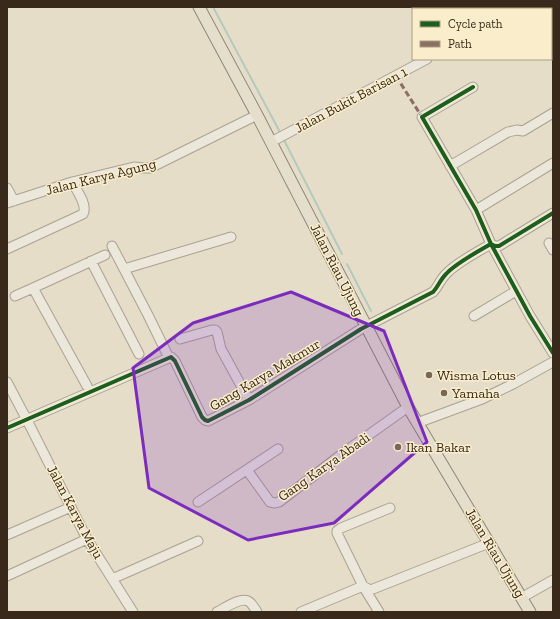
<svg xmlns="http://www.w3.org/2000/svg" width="560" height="619" font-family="'Zilla Slab',serif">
<rect width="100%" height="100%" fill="#e5ddc8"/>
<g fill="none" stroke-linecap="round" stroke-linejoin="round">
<!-- stream -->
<path stroke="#b5cabe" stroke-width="2" d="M213,7L281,134
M283,138L342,254
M347,264L371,311"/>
<!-- minor casing -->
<g stroke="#aaa192" stroke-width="11">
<path id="minor" d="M525,9L529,7
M473,87L422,117L476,210L491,244L530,316L553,353
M271,142L427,59
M450,166L508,132L517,130L523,131L553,113
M7,188L14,201
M7,203L72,182L134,167L144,168H150L257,115
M476,210L553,163
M549,243L553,250
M112,246L148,315L169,358
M7,249L83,214C88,205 77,191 72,182
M91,261L139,354
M124,269L231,237
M15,296L33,288
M474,316L516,291
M180,339L212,330H215L217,332L221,349L249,400
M7,382L27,420L87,539L133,612
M87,386L33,288L105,255
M417,423L482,399L513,384L553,362
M7,428L171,357L175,361L202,417L205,420L208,421L249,400L361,329L433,292C438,287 440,280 446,274C456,263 477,252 491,244L495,246H499L553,213
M247,470L270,502L275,503L279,502L346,451L408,407
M198,502L278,449
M390,508L341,528L337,531V533L363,586L370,590L373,589L489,543
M7,535L71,507
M7,576L87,539
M112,579L198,541
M521,598L553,580
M217,612C225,608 240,597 248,601C252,603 255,609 257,612
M301,612L363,586L379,612"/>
</g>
<!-- major casing -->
<g stroke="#8f8779" stroke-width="13">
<path id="major" d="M199,7L257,115L408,407L530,612"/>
</g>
<!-- minor -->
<use href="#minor" stroke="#ece7db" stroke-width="9"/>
<!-- major -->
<use href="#major" stroke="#e5decb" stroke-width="11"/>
<!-- quiet -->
<path stroke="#8d6e63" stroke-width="3" stroke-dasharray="6 3" stroke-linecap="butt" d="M454,7L455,9
M396,76L422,117"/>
<!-- cycleway casing -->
<g stroke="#f9edcb" stroke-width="6">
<path id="cycleway" d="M473,87L422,117L476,210L491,244L530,316L553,353
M7,428L171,357L175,361L202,417L205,420L208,421L249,400L361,329L433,292C438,287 440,280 446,274C456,263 477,252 491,244L495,246H499L553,213"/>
</g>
<!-- cycleway -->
<use href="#cycleway" stroke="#1b5e20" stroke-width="4"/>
</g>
<!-- marked area -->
<path fill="#7b2cbf" fill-opacity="0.2" stroke="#7b2cbf" stroke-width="3" stroke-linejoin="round" d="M291,292L384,331L427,442L334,523L248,540L149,488L133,368L193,323Z"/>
<!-- markers -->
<g fill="#756857" stroke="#f9edcb" stroke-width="1.5">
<circle cx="429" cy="375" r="4"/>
<circle cx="444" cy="393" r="4"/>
<circle cx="398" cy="447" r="4"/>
</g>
<g text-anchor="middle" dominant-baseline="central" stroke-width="3" stroke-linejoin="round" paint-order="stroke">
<!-- street labels -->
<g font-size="14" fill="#38291a" stroke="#f9edcb">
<text transform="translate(351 100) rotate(-28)">Jalan Bukit Barisan 1</text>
<text transform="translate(101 177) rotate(-14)">Jalan Karya Agung</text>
<text transform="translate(337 270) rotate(63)">Jalan Riau Ujung</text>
<text transform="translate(265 375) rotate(-31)">Gang Karya Makmur</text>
<text transform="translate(324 467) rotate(-35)">Gang Karya Abadi</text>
<text transform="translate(75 512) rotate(62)">Jalan Karya Maju</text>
<text transform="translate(495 553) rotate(59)">Jalan Riau Ujung</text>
</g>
<!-- poi labels -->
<g font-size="14" fill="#38291a" stroke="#f9edcb" text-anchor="start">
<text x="437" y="375">Wisma Lotus</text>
<text x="452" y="393">Yamaha</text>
<text x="406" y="447">Ikan Bakar</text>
</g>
</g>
<!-- border -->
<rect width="560" height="619" fill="none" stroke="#38291a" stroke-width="16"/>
<!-- legend -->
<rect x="412" y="8" width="140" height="52" fill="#f9edcb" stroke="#ac9f84"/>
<rect x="420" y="21" width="20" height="6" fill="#1b5e20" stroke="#ac9f84"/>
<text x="448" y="28" font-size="12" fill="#38291a">Cycle path</text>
<rect x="420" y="41" width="20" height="6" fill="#8d6e63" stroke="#ac9f84"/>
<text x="448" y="48" font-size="12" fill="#38291a">Path</text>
</svg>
